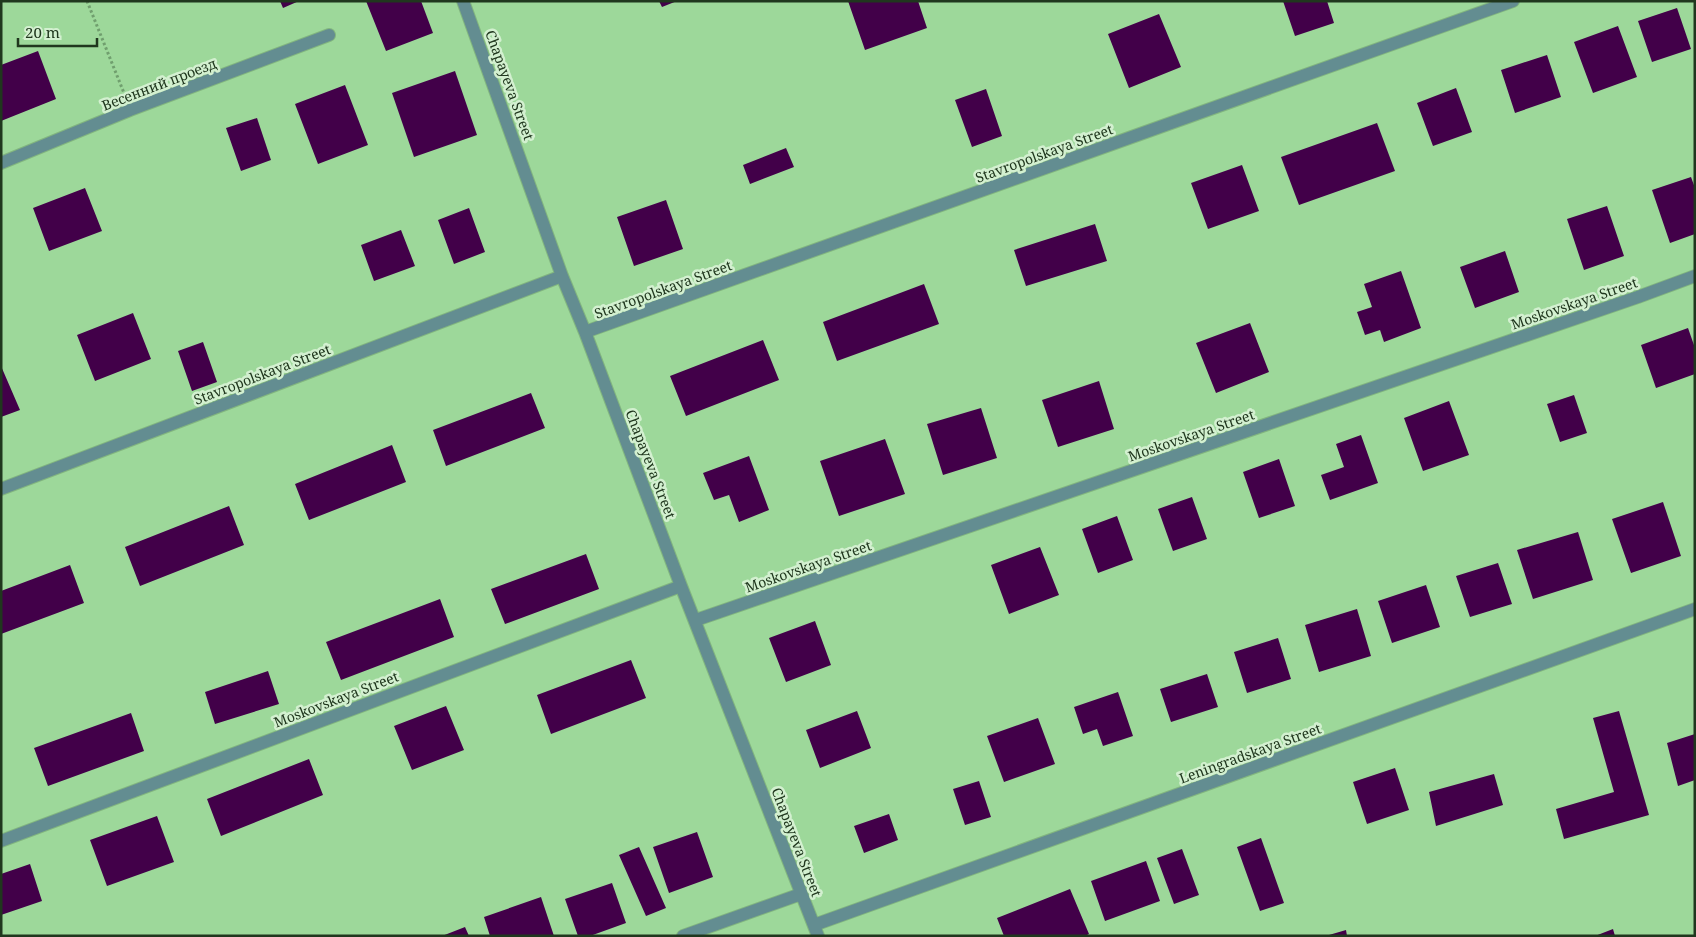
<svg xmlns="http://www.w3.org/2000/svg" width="1696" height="937" font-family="'Noto Serif',serif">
<rect width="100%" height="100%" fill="#9dd89a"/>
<!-- building -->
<path fill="#420049" d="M280,1H299L283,8Z
M366,1H421L433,33L386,51Z
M659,1H677L662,7Z
M848,1H918L927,28L865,50Z
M1283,1H1327L1334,23L1295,36Z
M1677,8L1691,49L1652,62L1638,21Z
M1159,14L1181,67L1129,88L1108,34Z
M1618,26L1637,77L1593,93L1574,42Z
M38,51L56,99L1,121V65Z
M1547,55L1561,97L1515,113L1501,70Z
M455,71L477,135L414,157L392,93Z
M345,85L368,145L318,164L295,104Z
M1456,88L1472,132L1433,146L1417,103Z
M986,89L1002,136L972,147L955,100Z
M257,118L271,160L241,171L226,128Z
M1377,123L1395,171L1299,205L1281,157Z
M786,148L794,167L750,184L743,165Z
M1242,165L1259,211L1208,229L1191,183Z
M1691,177L1695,188V234L1670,243L1652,190Z
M85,188L102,231L49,251L33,208Z
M666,200L683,249L634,266L617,217Z
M1607,206L1624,256L1584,270L1567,219Z
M469,208L485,252L454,264L438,220Z
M1095,224L1107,261L1026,286L1014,250Z
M401,230L415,266L374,281L361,245Z
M1505,251L1519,292L1475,308L1460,267Z
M1401,271L1421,328L1384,342L1380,330L1365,335L1357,312L1372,307L1364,284Z
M924,284L939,324L837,361L823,322Z
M133,313L151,359L95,381L77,335Z
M1250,323L1269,372L1216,393L1196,343Z
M1688,328L1695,348V374L1656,388L1641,345Z
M763,340L779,380L686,416L670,376Z
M203,342L217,382L192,391L178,351Z
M1,366L20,410L1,417Z
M1099,381L1114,429L1058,447L1042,400Z
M531,393L545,428L446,466L433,430Z
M1574,395L1587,433L1560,442L1547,404Z
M1449,401L1469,455L1423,471L1404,418Z
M981,408L997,458L943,475L927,424Z
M1361,435L1378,483L1330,500L1321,475L1344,467L1336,444Z
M885,439L905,494L839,516L820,461Z
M392,445L406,482L309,520L295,484Z
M749,456L769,510L739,522L729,495L714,500L703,473Z
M1279,459L1295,506L1259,518L1243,472Z
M1192,497L1207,539L1173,551L1158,509Z
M1663,502L1681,556L1631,573L1612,519Z
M229,506L244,545L140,586L125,547Z
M1117,516L1133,560L1098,573L1082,529Z
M1578,532L1593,580L1533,599L1517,550Z
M1040,547L1059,595L1009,614L991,565Z
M586,554L599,589L505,624L491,589Z
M1498,563L1512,604L1470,617L1456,576Z
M70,565L84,603L1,634V591Z
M1426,585L1440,627L1392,643L1378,601Z
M440,599L454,637L341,680L326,642Z
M1357,609L1371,656L1319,672L1305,625Z
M815,621L831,665L786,682L769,638Z
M1278,638L1291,679L1247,693L1234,652Z
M631,660L646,698L551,734L537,695Z
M268,671L279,704L215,724L205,692Z
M1207,674L1218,707L1171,722L1160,689Z
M1118,692L1133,736L1103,746L1097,729L1083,734L1074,707Z
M446,706L464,750L412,770L394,726Z
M857,711L871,748L820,768L806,730Z
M1619,711L1649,815L1564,839L1556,809L1614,792L1593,718Z
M131,713L144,751L48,786L34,748Z
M1038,718L1055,764L1004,782L987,736Z
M1695,734V780L1678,786L1667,743Z
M309,759L323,795L221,836L207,799Z
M1395,768L1409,810L1367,824L1353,782Z
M1494,774L1503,805L1436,826L1429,792Z
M979,781L991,817L965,825L953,789Z
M889,814L898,840L864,853L854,826Z
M157,816L174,862L107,886L90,840Z
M697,832L713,877L669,893L653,847Z
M1261,838L1284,903L1260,911L1237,847Z
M639,847L666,908L646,916L619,855Z
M1182,849L1199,895L1174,904L1157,858Z
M1146,861L1160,901L1105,921L1091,881Z
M30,864L42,901L1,915V874Z
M612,883L626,923L590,936H578L565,899Z
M1070,889L1089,934L1085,936H1004L997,918Z
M541,897L554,936H490L484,917Z
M465,927L469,936H442Z
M1613,929L1615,936H1595Z
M1346,930L1347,936H1329V935Z"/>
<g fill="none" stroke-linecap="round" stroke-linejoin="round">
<!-- minor casing -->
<g stroke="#82b57f" stroke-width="14">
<path id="minor" d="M463,1L562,276L585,332L681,586L818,936
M1,163L130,110L329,35
M585,332L1513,1
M1,489L562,276
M696,620L1638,297L1695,276
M1,841L681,586
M814,925L1695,609
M683,936L801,894"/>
</g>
<!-- path -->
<path stroke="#709f6e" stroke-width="3" stroke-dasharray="2.5 2.5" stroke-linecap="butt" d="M87,1L124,93"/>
<!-- minor -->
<use href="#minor" stroke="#638d91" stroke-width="12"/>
</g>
<g text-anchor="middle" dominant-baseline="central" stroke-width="5" stroke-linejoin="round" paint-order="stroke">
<!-- street labels -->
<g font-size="14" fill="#20371e" stroke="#d3f0d0">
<text transform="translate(159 84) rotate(-21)">Весенний проезд</text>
<text transform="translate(510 85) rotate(70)">Chapayeva Street</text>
<text transform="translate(1044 153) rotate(-20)">Stavropolskaya Street</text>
<text transform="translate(663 289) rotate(-20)">Stavropolskaya Street</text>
<text transform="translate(1574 303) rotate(-19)">Moskovskaya Street</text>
<text transform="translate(262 374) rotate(-21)">Stavropolskaya Street</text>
<text transform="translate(1191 435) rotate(-19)">Moskovskaya Street</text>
<text transform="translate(651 464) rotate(69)">Chapayeva Street</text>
<text transform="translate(808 566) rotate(-19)">Moskovskaya Street</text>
<text transform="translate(336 699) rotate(-21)">Moskovskaya Street</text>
<text transform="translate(1250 753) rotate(-20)">Leningradskaya Street</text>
<text transform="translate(797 842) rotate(69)">Chapayeva Street</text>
</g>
</g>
<!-- border -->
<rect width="1696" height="937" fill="none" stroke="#20371e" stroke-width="5"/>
<!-- scale -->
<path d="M18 38v8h79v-8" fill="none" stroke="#20371e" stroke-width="2.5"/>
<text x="25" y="38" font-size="15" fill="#20371e" stroke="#d3f0d0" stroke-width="4" paint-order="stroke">20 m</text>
</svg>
